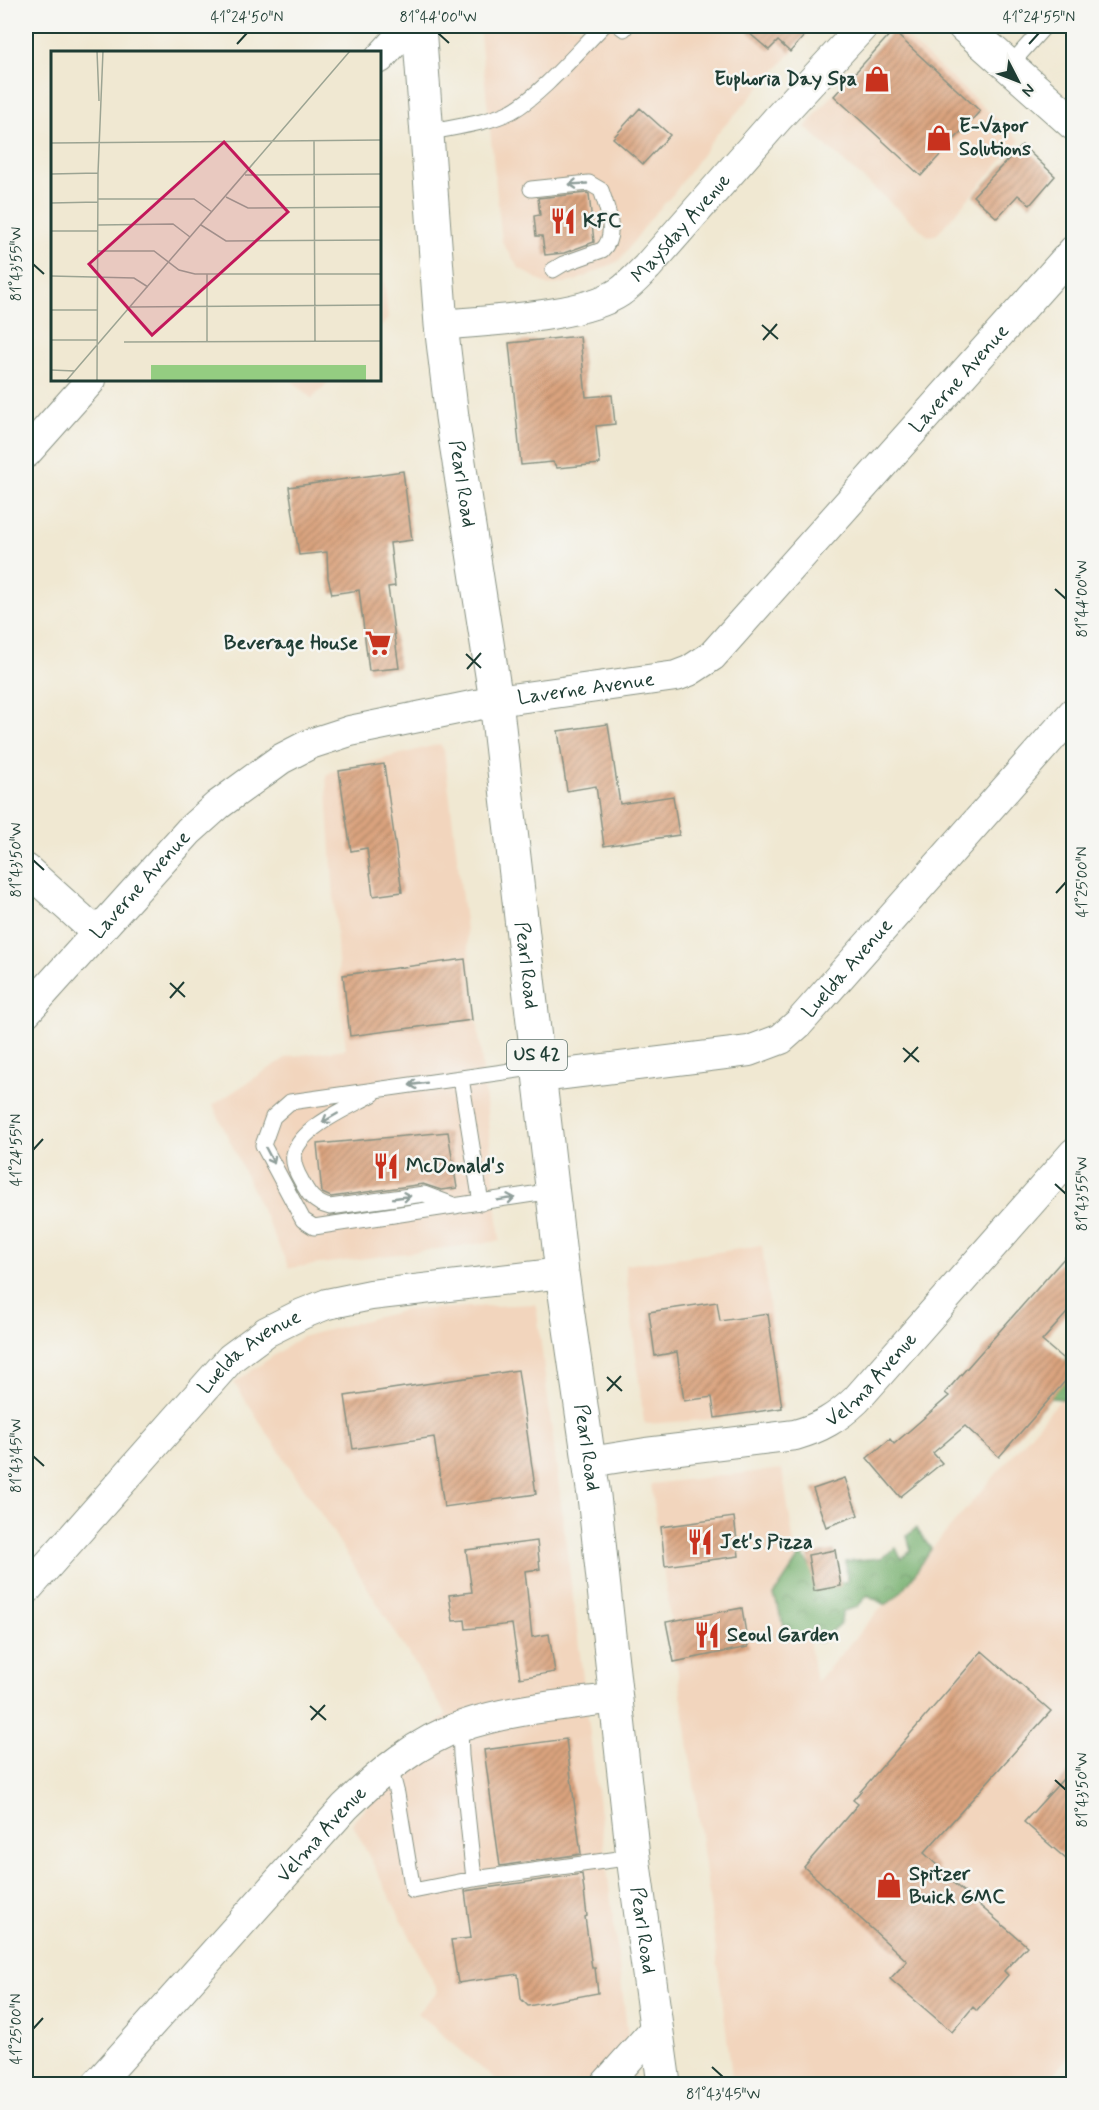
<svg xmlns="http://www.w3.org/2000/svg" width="1099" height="2110" font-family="Mynerve,sans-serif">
<defs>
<pattern id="forest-crowns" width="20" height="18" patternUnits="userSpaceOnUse" patternTransform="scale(1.5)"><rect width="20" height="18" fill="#77b06f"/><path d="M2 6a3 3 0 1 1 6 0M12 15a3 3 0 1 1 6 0" fill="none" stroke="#61905c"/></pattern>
<pattern id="building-hatch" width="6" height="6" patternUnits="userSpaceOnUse" patternTransform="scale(1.5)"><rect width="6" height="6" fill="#daa37e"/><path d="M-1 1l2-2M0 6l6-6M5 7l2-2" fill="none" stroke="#b08668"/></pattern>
</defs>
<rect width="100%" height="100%" fill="#f6f6f2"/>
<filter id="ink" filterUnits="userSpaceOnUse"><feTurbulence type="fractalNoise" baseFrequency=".0167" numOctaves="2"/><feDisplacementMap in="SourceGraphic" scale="12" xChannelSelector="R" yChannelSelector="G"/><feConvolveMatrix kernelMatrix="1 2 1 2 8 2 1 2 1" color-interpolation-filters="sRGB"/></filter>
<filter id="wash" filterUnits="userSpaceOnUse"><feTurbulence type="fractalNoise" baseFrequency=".008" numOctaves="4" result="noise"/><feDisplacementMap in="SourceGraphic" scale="24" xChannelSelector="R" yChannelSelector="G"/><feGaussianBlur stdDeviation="1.35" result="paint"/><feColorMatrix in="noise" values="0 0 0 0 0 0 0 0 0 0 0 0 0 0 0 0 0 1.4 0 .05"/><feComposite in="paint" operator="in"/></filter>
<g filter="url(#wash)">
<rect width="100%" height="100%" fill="#f0e8d2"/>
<!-- built -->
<path fill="#f2d5bd" d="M479,26H816L716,135L674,193L651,218L619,261L575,281L549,286L519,268L502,242Z
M893,30H898L1020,140L936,235L928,236L805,127L833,94Z
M380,233L388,319L380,328Z
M291,380H330L312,399Z
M440,744L444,750L481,1053L500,1241L289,1268L213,1105L287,1057L346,1049L340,990L326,775L331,772Z
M762,1246L782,1408L714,1419L647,1424L644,1422L625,1265Z
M536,1304L634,2084H500L417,2013L438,1991L352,1823L446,1714L331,1529L234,1383L301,1337L405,1310Z
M1073,1385L1074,2051L1044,2084H733L699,1819L651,1484L782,1469L816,1683Z"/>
<!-- forest -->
<path fill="url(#forest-crowns)" stroke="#4b7652" stroke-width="1.5" d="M1073,1345V1391L1063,1399L1039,1397L1055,1379L1072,1374L1066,1359Z
M916,1528L931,1549C918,1568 905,1594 885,1605L868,1595L857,1607L843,1611L840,1624L820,1642L786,1632L774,1595L801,1554L812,1568L832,1582H847L846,1561L881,1558L896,1548L901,1559L911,1550L907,1536Z"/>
<g id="blocks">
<!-- building -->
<path fill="url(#building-hatch)" d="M741,26H813L790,52L778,41L769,50Z
M893,31L980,111L921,176L834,96Z
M640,108L670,135L643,164L613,138Z
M1022,145L1055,176L1030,205L1018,195L997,218L973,196Z
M587,193L589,194L594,242L564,253L545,255L542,236H536L534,216L540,215L538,198Z
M580,336L586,397L612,395L615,424L596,426L600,464L557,468L553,462L521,465L509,343Z
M403,471L412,540L390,543L395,586L388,587L399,668L369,671L359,590L332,594L328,578L327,552L299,555L289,487Z
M608,724L620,804L673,796L679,835L604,846L596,786L567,791L558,731Z
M384,764L402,892L373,896L367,848L351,851L339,771Z
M465,959L472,1020L350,1036L343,975Z
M448,1132L457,1188L441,1190L423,1184L331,1197L322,1193L317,1144Z
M1074,1247V1305L1042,1341L1074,1368V1371L999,1457L965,1426L933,1453L942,1463L900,1497L867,1458L890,1439L894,1444L949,1396L945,1393Z
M717,1302L720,1321L768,1314L782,1408L715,1418L712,1397L684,1401L677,1352L655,1356L649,1312Z
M518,1370L536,1494L444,1507L434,1437L353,1449L345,1396Z
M845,1478L858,1515L826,1527L813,1489Z
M734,1517L739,1556L665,1566L661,1527Z
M537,1541L540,1569L525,1571L532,1637L549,1634L555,1672L520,1678L512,1624L466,1629L465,1620L453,1621L449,1595L472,1592L466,1550Z
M835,1550L841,1586L814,1591L808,1555Z
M742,1608L748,1647L674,1662L666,1622Z
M982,1651L1051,1711L924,1853L939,1867L937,1869L1027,1946L1004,1971L1008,1975L977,2011L973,2007L952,2032L890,1979L907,1961L804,1867L858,1804L853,1800Z
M566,1739L581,1854L500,1866L484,1750Z
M1074,1767V1866L1024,1822Z
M582,1874L587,1916L585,1917L592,1968H595L598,1993L528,2006L521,1999L518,1974L458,1983L451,1940L471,1938L465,1891Z"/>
</g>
</g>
<g filter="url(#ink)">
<use href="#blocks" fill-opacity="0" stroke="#889283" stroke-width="1.5"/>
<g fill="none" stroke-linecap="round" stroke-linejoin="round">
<!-- lane casing -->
<g stroke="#889283" stroke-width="17">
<path id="lane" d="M620,26L624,29L626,26
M1009,66L1045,26
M426,133C454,127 486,124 512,111C541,95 579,50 603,26
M531,189L589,183L601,190C607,207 618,236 602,250L563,264L553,270
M539,1067L290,1102L273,1117L263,1145L303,1220L314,1227L553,1191
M461,1078L481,1203
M373,1094C350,1107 301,1127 294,1154C292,1163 297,1173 301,1180C308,1194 314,1203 330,1207L424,1194L456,1206
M460,1727L461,1756L474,1879L633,1857
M390,1767L397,1794L413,1891L474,1879"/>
</g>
<!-- street casing -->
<g stroke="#889283" stroke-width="32">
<g id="street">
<path d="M380,58L409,26"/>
<path id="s1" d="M441,325C489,320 581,318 620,292C630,285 638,276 647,267L778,118L863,26"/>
<path d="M26,453L91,380"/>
<path d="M26,869L96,932"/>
<path id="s2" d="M26,1012L189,831L218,805L281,759L310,744L350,731L496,701L676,676L689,671L712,656L1074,250"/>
<path id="s3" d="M540,1077L749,1051L781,1039L799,1023L1074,712"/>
<path id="s4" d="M590,1462L646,1453L795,1435C820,1428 837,1418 856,1400L1074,1153"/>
<path id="s5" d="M26,1590L231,1358L266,1332L302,1314L327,1304L371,1295L562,1273"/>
<path id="s6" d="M97,2084L345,1807C379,1774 417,1741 462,1726C511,1709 565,1705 616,1698"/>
<path d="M606,2084L656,2028"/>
</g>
</g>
<!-- secondary casing -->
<g stroke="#889283" stroke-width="35">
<path id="secondary" d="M964,26L1074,124"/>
</g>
<!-- primary casing -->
<g stroke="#889283" stroke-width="35">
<g id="primary">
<path id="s7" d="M419,26L441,325L452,417L496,701L562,1273L594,1496L633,1857L664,2084"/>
</g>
</g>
<!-- lane -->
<use href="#lane" stroke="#fff" stroke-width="15"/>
<!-- street -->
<use href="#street" stroke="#fff" stroke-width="30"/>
<!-- secondary -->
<use href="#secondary" stroke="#fff" stroke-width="33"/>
<!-- primary -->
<use href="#primary" stroke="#fff" stroke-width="33"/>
</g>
<!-- one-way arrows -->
<defs><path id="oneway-shaft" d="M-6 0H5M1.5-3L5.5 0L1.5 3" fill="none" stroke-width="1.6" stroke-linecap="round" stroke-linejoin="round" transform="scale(1.5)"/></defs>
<g stroke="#8f9e9a">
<use href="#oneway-shaft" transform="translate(578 184) rotate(177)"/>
<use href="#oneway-shaft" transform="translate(418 1084) rotate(172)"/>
<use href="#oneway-shaft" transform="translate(330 1118) rotate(150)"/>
<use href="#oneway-shaft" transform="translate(270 1156) rotate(62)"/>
<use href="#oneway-shaft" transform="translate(402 1197) rotate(-8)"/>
<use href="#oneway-shaft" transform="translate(506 1199) rotate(-9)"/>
</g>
</g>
<!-- ticks -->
<path fill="none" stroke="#1f3d34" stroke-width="2" d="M438,33L449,43M237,44L247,33M1029,44L1039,33M33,264L44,274M762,325L778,339M763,340L777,324M1055,589L1066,599M466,654L481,668M467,669L481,653M33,860L44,870M1056,893L1066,882M170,983L185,997M170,998L184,982M903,1048L919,1062M904,1062L918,1047M33,1150L43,1139M1055,1184L1066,1194M607,1377L622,1391M607,1391L621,1376M33,1456L44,1466M310,1706L326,1720M311,1720L325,1705M1055,1780L1066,1790M33,2029L43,2018M712,2067L723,2077"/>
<!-- icons -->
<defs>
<g id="shop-bare" transform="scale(2.07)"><path d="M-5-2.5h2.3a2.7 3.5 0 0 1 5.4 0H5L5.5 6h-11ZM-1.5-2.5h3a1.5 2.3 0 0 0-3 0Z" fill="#c8321e" stroke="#f6f6f2" stroke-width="2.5" paint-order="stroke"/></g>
<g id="restaurant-bare" transform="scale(2.07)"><path d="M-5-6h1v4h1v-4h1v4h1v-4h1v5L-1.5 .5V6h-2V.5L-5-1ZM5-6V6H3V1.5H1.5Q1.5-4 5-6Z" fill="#c8321e" stroke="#f6f6f2" stroke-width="2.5" paint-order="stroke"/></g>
<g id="supermarket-bare" transform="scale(2.07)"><path d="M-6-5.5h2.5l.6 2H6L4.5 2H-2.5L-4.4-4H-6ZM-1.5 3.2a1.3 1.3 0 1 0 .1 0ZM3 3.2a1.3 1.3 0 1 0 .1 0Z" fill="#c8321e" stroke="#f6f6f2" stroke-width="2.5" paint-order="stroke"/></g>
</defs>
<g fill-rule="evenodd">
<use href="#shop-bare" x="877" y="79"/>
<use href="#shop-bare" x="939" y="138"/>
<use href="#restaurant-bare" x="563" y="221"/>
<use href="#supermarket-bare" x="378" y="643"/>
<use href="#restaurant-bare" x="386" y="1166"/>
<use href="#restaurant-bare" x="700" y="1542"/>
<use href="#restaurant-bare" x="707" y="1635"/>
<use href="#shop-bare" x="889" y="1885"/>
</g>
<g text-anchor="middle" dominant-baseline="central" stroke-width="5" stroke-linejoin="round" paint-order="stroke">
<!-- shield labels -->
<rect fill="#f6f6f2" stroke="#60746d" stroke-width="1.5" x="507" y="1040" width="60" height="30" rx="4.5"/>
<g font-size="18" font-weight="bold" fill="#1f3d34">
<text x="537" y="1055">US 42</text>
</g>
<!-- poi labels -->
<g font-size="20" font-weight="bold" fill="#1f3d34" stroke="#f6f6f2" text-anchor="start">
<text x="857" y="79" text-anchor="end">Euphoria Day Spa</text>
<text x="959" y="126">E-Vapor<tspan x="959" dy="23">Solutions</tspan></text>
<text x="583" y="221">KFC</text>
<text x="358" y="643" text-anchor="end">Beverage House</text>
<text x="406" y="1166">McDonald's</text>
<text x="720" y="1542">Jet's Pizza</text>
<text x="727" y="1635">Seoul Garden</text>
<text x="909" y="1874">Spitzer<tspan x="909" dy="23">Buick GMC</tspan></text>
</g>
<!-- street labels -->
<g font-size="20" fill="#1f3d34" stroke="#f6f6f2">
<text stroke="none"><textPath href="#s1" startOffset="272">Maysday Avenue</textPath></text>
<text stroke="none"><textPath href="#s2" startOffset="1179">Laverne Avenue</textPath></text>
<text stroke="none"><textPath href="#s7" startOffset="460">Pearl Road</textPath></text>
<text stroke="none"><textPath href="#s2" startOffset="675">Laverne Avenue</textPath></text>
<text stroke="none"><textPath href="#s2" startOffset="171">Laverne Avenue</textPath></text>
<text stroke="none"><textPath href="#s7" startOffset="946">Pearl Road</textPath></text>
<text stroke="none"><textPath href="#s3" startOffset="342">Luelda Avenue</textPath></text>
<text stroke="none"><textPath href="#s5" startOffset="328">Luelda Avenue</textPath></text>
<text stroke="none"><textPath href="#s4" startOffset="303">Velma Avenue</textPath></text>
<text stroke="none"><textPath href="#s7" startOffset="1432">Pearl Road</textPath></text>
<text stroke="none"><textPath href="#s6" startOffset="336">Velma Avenue</textPath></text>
<text stroke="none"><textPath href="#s7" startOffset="1918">Pearl Road</textPath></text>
</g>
</g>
<!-- overview -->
<g transform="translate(51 51)">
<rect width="330" height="330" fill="#f0e8d2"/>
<path d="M100,314H315V330H100Z" fill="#94cd81"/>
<path fill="none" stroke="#9ca493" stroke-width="1.5" d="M46,0L48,50M263,89L264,290M0,92L330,89M0,123L47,122M194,124L330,123M175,146L197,157L330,156M47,148H143L161,161M0,152L47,151M47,174L122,173L139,186M150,174L175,190L330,189M0,180H47M47,200H103L128,219L144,223H330M156,223V291M0,225L83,227L97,236M78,256L330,254M0,259H47M0,289H46M73,291L330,290M0,319L24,320M15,330L299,0M46,330L47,122L52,0"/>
<path fill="#c2185b" fill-opacity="0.15" stroke="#c2185b" stroke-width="3" d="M173,91L237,161L101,284L38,213Z"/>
<rect width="330" height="330" fill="none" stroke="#1f3d34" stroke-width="3"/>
</g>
<!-- margin -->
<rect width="1099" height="2110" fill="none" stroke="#f6f6f2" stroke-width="66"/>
<!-- north arrow -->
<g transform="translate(1018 81) rotate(132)" stroke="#f6f6f2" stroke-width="4.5" paint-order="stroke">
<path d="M0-4.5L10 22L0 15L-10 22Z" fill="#1f3d34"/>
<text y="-9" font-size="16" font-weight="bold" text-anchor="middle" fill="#1f3d34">N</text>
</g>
<rect x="33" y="33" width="1033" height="2044" fill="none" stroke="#1f3d34" stroke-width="2"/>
<g font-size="15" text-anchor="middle" fill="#1f3d34">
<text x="247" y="22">41°24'50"N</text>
<text x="438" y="22">81°44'00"W</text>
<text x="1039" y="22">41°24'55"N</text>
<text transform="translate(16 264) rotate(-90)" y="5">81°43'55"W</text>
<text transform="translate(1082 599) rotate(-90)" y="5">81°44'00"W</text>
<text transform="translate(16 860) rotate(-90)" y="5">81°43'50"W</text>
<text transform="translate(1082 882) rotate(-90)" y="5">41°25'00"N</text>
<text transform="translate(16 1150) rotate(-90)" y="5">41°24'55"N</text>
<text transform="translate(1082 1194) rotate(-90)" y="5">81°43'55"W</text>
<text transform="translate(16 1456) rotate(-90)" y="5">81°43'45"W</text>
<text transform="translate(1082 1790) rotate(-90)" y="5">81°43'50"W</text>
<text transform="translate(16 2029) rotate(-90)" y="5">41°25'00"N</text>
<text x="723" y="2099">81°43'45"W</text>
</g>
</svg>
